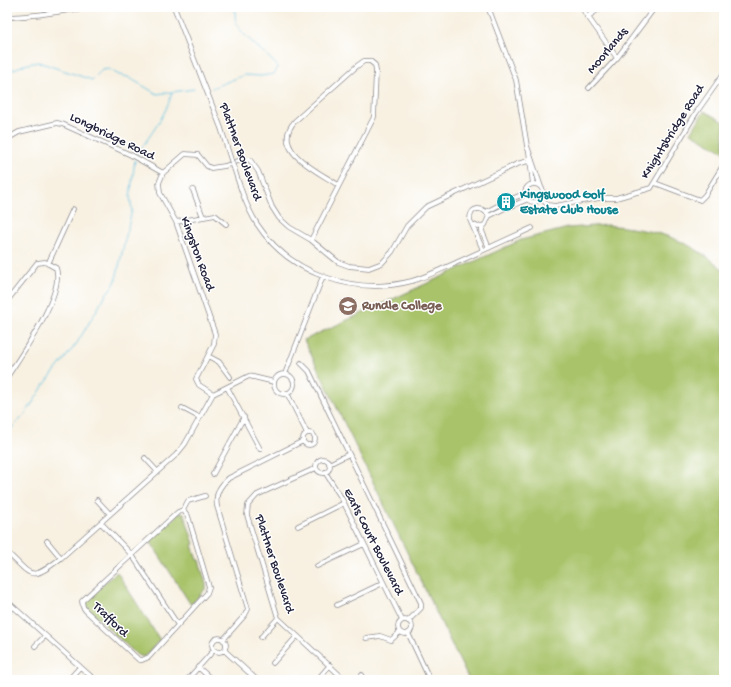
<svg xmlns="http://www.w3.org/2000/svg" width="731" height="687" font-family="'Gochi Hand',sans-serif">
<rect width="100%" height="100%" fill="#fff"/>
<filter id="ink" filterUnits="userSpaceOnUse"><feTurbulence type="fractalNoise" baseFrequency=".025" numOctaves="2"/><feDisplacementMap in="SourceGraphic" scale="8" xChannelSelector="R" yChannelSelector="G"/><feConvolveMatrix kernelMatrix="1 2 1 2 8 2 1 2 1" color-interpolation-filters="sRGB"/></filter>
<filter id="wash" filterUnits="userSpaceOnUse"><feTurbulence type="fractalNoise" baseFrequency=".012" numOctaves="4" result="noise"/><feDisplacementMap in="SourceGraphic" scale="16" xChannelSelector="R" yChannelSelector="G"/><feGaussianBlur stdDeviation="0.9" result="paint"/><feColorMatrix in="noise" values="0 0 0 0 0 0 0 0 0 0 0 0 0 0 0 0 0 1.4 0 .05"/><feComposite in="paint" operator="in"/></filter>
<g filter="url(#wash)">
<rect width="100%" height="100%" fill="#f8f1e2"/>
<!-- green -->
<path fill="#a8c369" stroke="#657252" d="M704,111L724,122V152L691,133Z
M607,225C659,231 683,236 724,270V680H469L304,340L521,240L568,228Z
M179,513H184L194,544L192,545L197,560H199L206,584V588L191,605L150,541Z
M117,572L160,640L144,657L137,655L84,605V602L87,598Z"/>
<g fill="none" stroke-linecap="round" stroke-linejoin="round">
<!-- stream -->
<path stroke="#64c2e2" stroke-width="1" d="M7,72L24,65L38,62L92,80L102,70L109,69L119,75L128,77L157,94L194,89
M212,88L244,75L261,76L274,74L278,67C267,53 242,37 236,23C235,18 235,12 235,7
M137,155C150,134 166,117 172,92
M7,436L13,426L24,416L44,385L77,343L107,293L115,283L132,210L130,197L135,160"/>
</g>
</g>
<g filter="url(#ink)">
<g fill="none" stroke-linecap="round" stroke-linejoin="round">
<!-- minor casing -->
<g stroke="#8d8a8e" stroke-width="5.5">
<path id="minor" d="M174,7L221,128L231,160
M488,7L516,80L527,146L541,187
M581,7L617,58
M7,17C36,17 61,11 89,7
M587,17L602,7
M589,88L617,58L655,7
M7,139L19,132L57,123L62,124L131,155L163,173
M529,152L533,184
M234,168C240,187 246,206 257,224C290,275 355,296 412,281C429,276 444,268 460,261C484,250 508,239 532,228
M655,183L700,200L705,195L724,164
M525 193a9 9 0 1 1 18 0a9 9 0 1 1-18 0Z
M193,190L203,217
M541,198L548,205L555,206L599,198H616L651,188L696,113L724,73
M509,200L526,193
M512,206L528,199
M486,212L503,203
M489,216L505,208
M176,222L215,215L226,224
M472,224L478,227L485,225L489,216C483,206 470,206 470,220L483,250
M482,226V231L489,248
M311,240L374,117L376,71L375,65L370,61H364L357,66L295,121C269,150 318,171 338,185
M48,264L73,209
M7,301L37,263L45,262L56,268C65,294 21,355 7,377
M208,356L219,362L230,377
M301,363L309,371L421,603V608L408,621
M285,374L323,276
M274 384a10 10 0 1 1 20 0a10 10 0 1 1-20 0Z
M227,387L260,449
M287,393L307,433
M213,394L199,385L196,379L214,344L215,334L176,222L160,193L159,183L163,173L185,154L198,155L207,166L211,168L225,166L243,159L250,160L258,171L272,207L279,218L289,227L311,240L338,262L349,266L369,268L382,263L392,252L407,226L426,207L517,164L532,160
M182,408L199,417
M303 439a6 6 0 1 1 12 0a6 6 0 1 1-12 0Z
M145,458L157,471
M316 466a7 7 0 1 1 14 0a7 7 0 1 1-14 0Z
M329,464L349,454
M316,468L257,495L248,505L247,515L278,618L345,680
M325,472L342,499L402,620
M213,474L244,417
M97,500L110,514
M183,510L188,516L209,587L207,593L149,657L142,660H139L86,611L83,607L82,601L178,512Z
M183,510L188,501L205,496
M101,523L132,555L178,625
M298,526L344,503
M47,541L61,558
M7,552C33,577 30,582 61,558L176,455L185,444L213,394L249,376L274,382
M317,566L364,544
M7,601L95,680
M337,605L383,583
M7,613L13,607
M398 627a7 7 0 1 1 14 0a7 7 0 1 1-14 0Z
M408,633L430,680
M261,637L278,618
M366,638L380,636L391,640L400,632
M212 645a7 7 0 1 1 14 0a7 7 0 1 1-14 0Z
M223,640L245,615L248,609L217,506C215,495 220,485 229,478L303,441
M35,646L45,636
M224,650L257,680
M273,663L297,636
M198,667L209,677
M70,678L80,667
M187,680L214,650
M317,680L330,665
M350,680H355
M358,680L362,675"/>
</g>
<!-- minor -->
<use href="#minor" stroke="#fff" stroke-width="4"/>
<!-- minor-bridge casing -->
<g stroke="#8d8a8e" stroke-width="5.5" stroke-linecap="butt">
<path id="minor-bridge" d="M231,160L234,168"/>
</g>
<!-- minor-bridge -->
<use href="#minor-bridge" stroke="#fff" stroke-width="4"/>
</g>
</g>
<!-- icons -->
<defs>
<g id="building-disc" transform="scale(1)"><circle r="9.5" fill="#0f9aa8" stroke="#fff"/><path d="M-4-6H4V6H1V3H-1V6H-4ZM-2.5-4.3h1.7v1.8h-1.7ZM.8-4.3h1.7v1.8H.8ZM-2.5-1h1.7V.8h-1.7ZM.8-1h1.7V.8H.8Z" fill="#fff"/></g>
<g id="school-disc" transform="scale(1)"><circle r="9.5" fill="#8d6e63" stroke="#fff"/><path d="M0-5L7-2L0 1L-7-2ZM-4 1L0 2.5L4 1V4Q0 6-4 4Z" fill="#fff"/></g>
</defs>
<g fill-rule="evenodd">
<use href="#building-disc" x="506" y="202"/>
<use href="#school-disc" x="348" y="306"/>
</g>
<g text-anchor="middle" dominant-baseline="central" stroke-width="3" stroke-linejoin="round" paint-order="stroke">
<!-- street labels -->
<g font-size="13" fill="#22223b" stroke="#fff">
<text transform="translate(608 51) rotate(-50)">Moorlands</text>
<text transform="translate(673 132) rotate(-58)">Knightsbridge Road</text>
<text transform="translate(112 137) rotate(26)">Longbridge Road</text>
<text transform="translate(240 152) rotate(70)">Plattner Boulevard</text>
<text transform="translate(197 254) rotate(70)">Kingston Road</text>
<text transform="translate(373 542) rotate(63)">Earls Court Boulevard</text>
<text transform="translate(274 564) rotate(72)">Plattner Boulevard</text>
<text transform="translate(110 620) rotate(44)">Trafford</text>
</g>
<!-- culture labels -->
<g font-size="13" font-weight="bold" fill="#0d838f" stroke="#fff" text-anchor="start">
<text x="520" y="195">Kingswood Golf<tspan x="520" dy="15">Estate Club House</tspan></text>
</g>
<!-- education labels -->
<g font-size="13" font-weight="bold" fill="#785e54" stroke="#fff" text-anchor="start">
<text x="362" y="306">Rundle College</text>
</g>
</g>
<!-- margin -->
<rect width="731" height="687" fill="none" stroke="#fff" stroke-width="24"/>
</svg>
